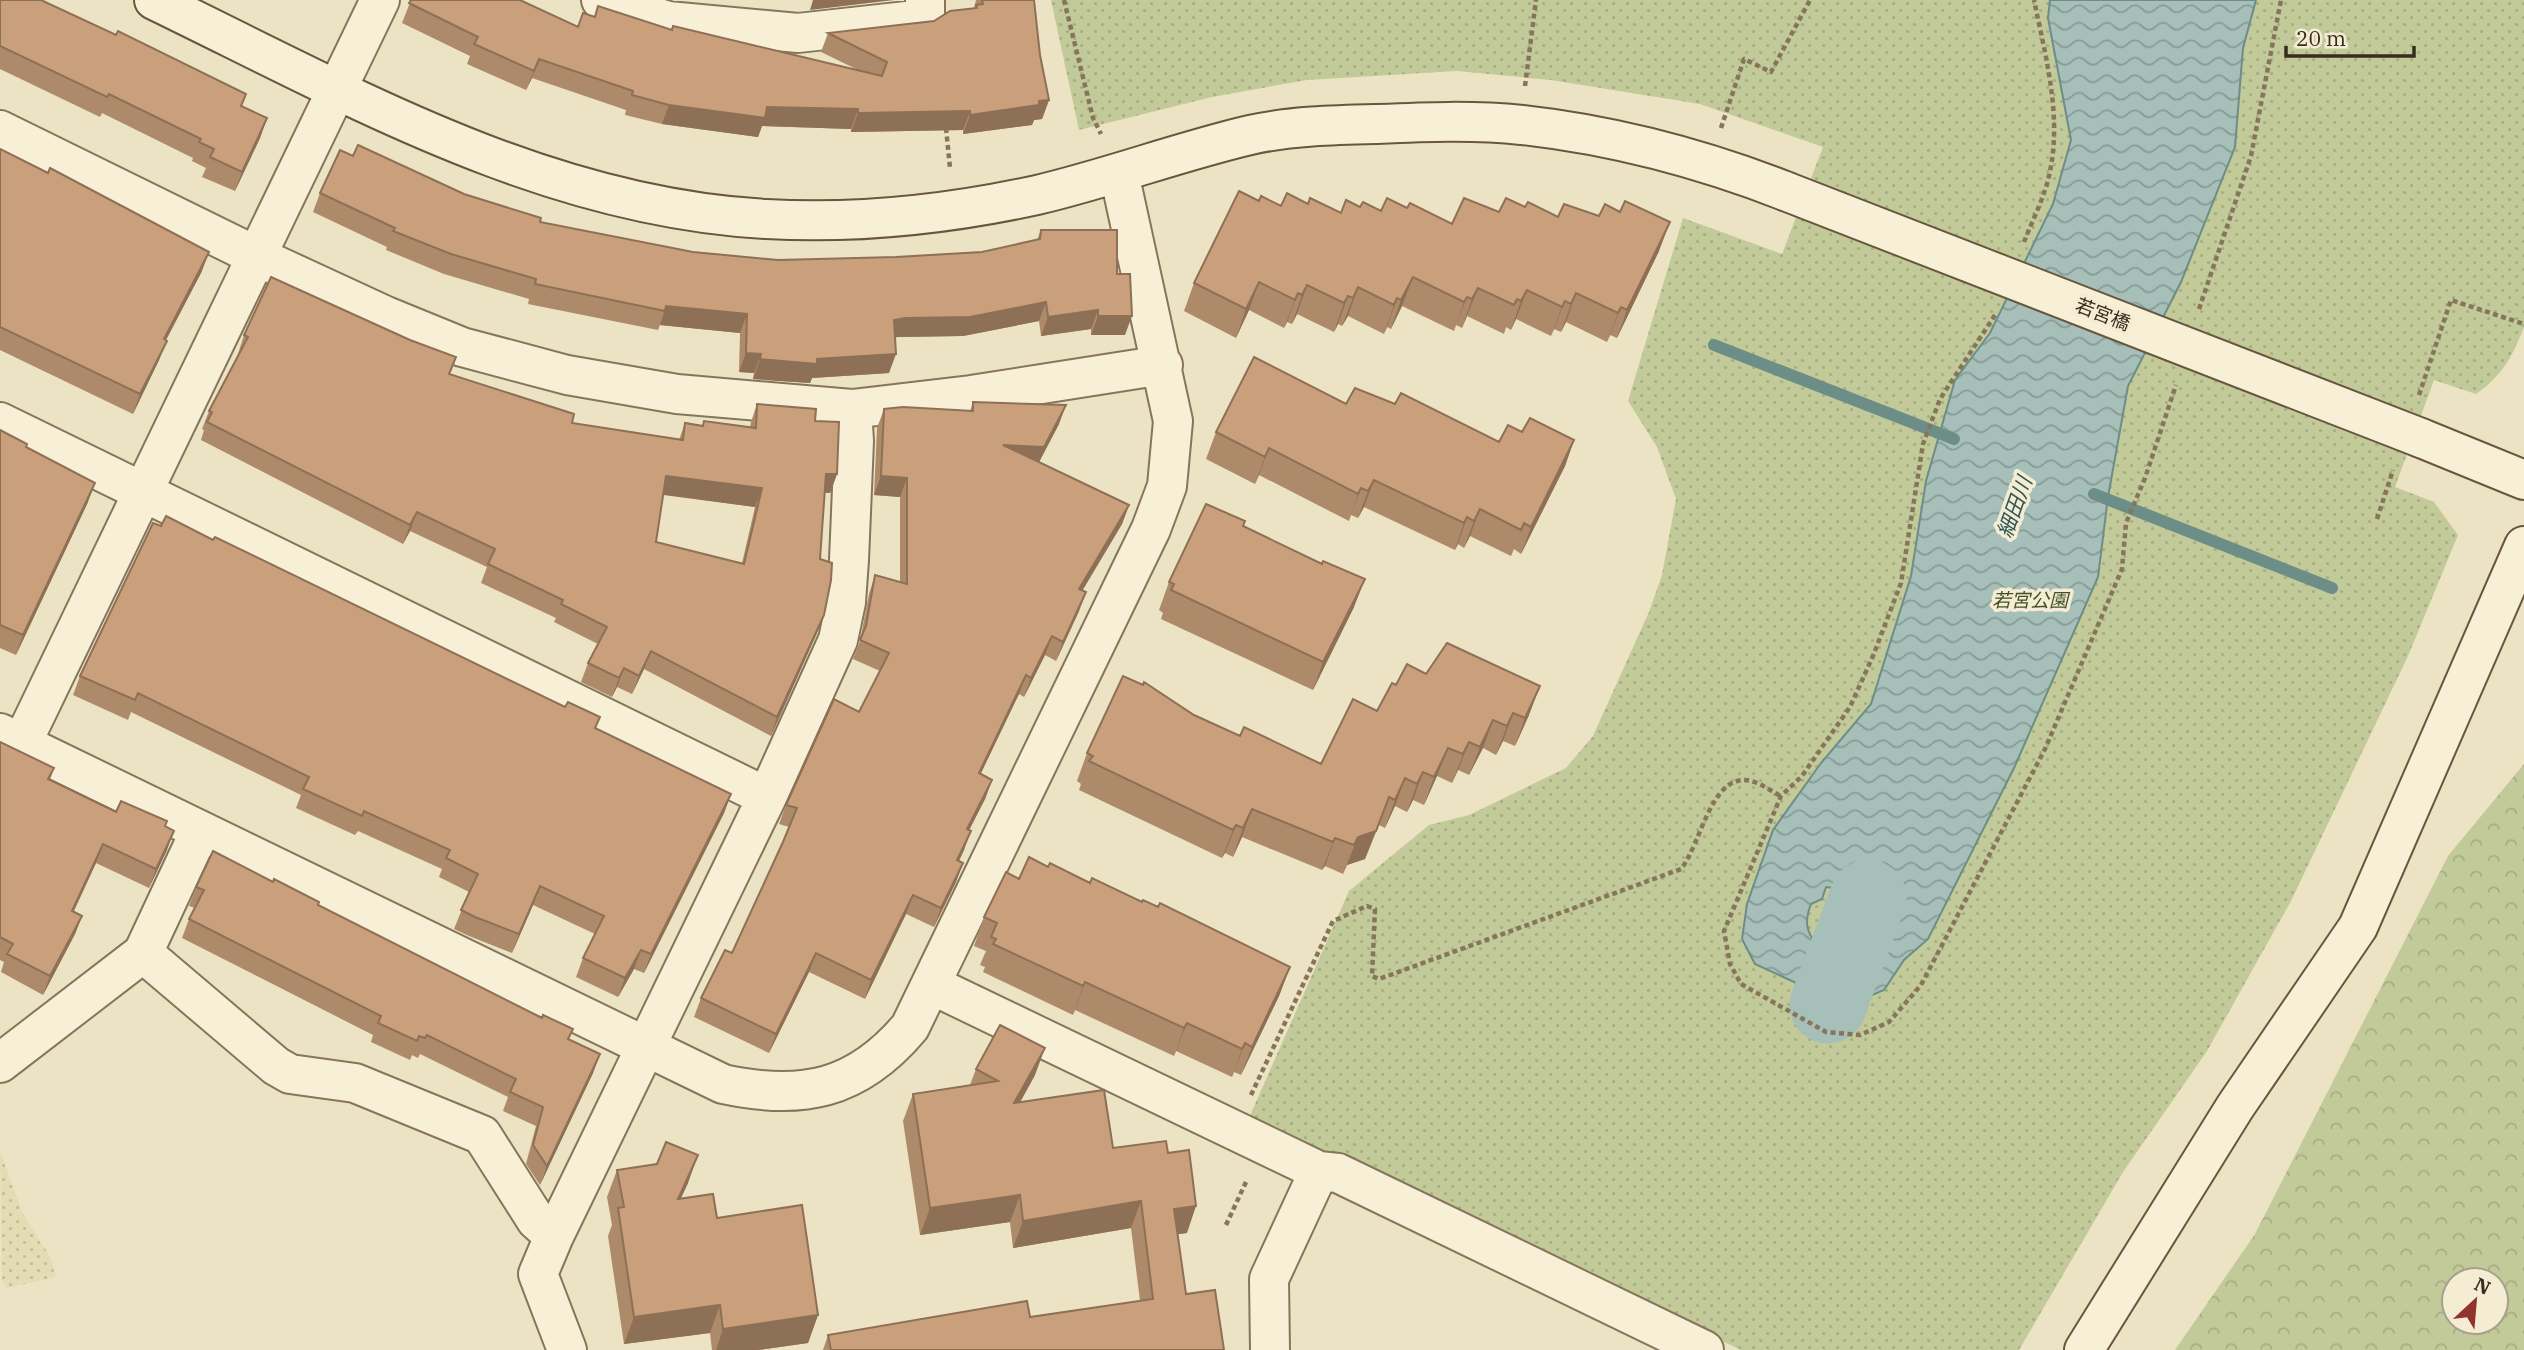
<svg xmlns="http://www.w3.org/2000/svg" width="2524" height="1350" font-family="'IBM Plex Serif','Noto Sans JP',serif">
<defs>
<pattern id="farmland-dots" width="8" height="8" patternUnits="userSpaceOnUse" patternTransform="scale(1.75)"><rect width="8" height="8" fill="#e2ddb2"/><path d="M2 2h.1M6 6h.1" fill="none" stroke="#c2be99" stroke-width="1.8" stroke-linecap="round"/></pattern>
<pattern id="forest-crowns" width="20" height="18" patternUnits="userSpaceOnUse" patternTransform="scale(1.75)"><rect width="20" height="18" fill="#c1ca98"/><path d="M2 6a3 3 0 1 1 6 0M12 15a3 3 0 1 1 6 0" fill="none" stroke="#a6ae83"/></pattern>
<pattern id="park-dots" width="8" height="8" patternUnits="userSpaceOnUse" patternTransform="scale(1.75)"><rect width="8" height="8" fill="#c1ca98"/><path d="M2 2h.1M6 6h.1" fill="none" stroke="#a6ae83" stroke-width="1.8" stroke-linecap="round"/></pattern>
<pattern id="water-waves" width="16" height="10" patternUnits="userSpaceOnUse" patternTransform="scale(1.75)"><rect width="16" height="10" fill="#a6bfb9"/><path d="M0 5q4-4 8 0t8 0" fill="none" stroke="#889b96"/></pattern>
</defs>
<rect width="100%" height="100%" fill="#ece3c4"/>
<!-- farmland -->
<path fill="url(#farmland-dots)" d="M0,1151L23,1214L51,1258L56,1277L7,1288L2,1280Z"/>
<!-- forest -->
<path fill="url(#forest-crowns)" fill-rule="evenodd" d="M2524,764V1350H2175L2255,1234L2448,856ZM2454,1280H2496V1322H2454Z"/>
<!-- park -->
<path fill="url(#park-dots)" d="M1051,0H2524V327C2512,357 2503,375 2476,394L2434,380L2395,487L2434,502L2458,535L2408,656L2291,901L2207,1051L2123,1172L2019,1350H1741L1249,1118L1349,891L1429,825L1469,815L1566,768L1593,736L1649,612L1662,575L1676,499L1657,447L1628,401L1683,218L1782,254L1823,147L1700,104L1551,80L1457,71L1307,80L1212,97L1079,130Z"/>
<!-- water -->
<path fill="url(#water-waves)" stroke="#6d8d87" stroke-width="2" d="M2050,0H2256L2243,48L2235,147L2181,282L2128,386L2108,497L2098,577L2014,768L1928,939L1904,960L1884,990L1849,1005L1826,995L1835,947L1851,936L1856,924L1852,911L1841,899V889L1826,887L1822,899L1811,904C1805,919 1805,932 1817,944L1805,987L1755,964L1742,939L1747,904L1773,830L1821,763L1871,704L1911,576L1926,481L1955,380L1990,333L2053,204L2071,140L2048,18Z"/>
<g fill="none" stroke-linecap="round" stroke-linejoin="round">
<!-- stream -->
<path stroke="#6d8d87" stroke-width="12" d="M1714,345L1954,439
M2094,494L2332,588"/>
<!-- river -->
<path stroke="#a6bfb9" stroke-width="77" d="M1828,1005L1868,898"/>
<!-- street casing -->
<g stroke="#86755b" stroke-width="42">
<path id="street" d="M601,0L668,21L798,33L925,19V0
M0,130L256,256L386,316L462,347L567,375L677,394L852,409L971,395L1163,365
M0,422L767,797
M0,733L723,1084C802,1101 857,1090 910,1027L1151,529L1167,486L1173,421L1119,173
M22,743L380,0
M143,953L276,1066L290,1074L355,1083L482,1135L536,1220L554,1236L538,1274L567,1350
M932,985L1319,1171L1338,1173L1704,1350
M0,1063L143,953L200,831
M554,1236L767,797L838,640L846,602L849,560L854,441L852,409
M1270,1350L1269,1279L1319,1171"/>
</g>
<!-- secondary casing -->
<g stroke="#68563e" stroke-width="42">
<path id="secondary" d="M154,0C350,95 544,207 766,219C855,224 950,214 1037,195C1109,178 1178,152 1250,135C1290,126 1335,125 1377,124C1424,122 1474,120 1522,125C1612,135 1700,158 1785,191
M2421,438L2524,480
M2084,1350L2235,1107L2358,927L2524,546"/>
</g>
<!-- path -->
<path stroke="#86755b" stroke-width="4.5" stroke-dasharray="5 3.5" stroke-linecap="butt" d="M1064,0L1093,118L1101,134
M1525,86L1536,0
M946,128L950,168
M1721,128L1744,59L1771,72L1810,0
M2024,242C2033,219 2046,194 2050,171C2062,115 2045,54 2034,0
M2199,309L2251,156L2281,0
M1995,315L1940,399L1923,444L1901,583L1873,656L1850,707L1802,776L1781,796L1724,931L1730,964L1741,984L1826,1032L1860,1035L1889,1022L1921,985L2045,749L2122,569L2126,523L2145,478L2176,385
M2419,395L2451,300L2524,324
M2377,519L2393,470
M1251,1095L1333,921L1367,906L1375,909L1372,976L1379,979L1681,869C1701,845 1711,771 1751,781C1761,783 1772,792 1781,796
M1226,1225L1246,1182"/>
<!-- street -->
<use href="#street" stroke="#f7f0d7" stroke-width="38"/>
<!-- secondary -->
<use href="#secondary" stroke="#f7f0d7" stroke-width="38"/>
<!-- secondary-bridge casing -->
<g stroke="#68563e" stroke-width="42" stroke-linecap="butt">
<path id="secondary-bridge" d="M1785,191L2421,438"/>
</g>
<!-- secondary-bridge -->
<use href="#secondary-bridge" stroke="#f7f0d7" stroke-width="38"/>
</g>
<!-- wall -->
<path fill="#ad8a6a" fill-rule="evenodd" d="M0,0L242,106L267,118L260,138L235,191L202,177L206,168L192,161L193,158L102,113L100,117L0,69Z
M411,0L578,26L594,17L671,30L856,69L821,52L828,33L934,21L974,8L976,0H1034L1040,55L1049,100L1042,119L1034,120L1032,125L963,134V130L851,132V129L762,126L758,137L662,124L625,115L626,110L532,78L526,90L467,64L470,56L402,23Z
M0,149L202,271L166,340L159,360L133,414L0,350Z
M353,156L540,222L693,252L778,260L896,257L982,252L1037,240L1041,230L1117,274L1125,335H1091V329L1041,336L1039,321L963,336L898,337H895L889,373L812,378L810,383L753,379L754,373L739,372L740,333L660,325L658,330L528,304L529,299L444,274L386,250L387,247L313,212L320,193Z
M1259,201L1281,206L1308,204L1341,213L1360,207L1381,211L1407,208L1452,224L1499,212L1525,207L1558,217L1659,251L1617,338L1610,335L1607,342L1566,322L1561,332L1554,329L1551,336L1516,319L1511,330L1506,327L1504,334L1467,316L1462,328L1456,325L1454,331L1402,306L1391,329L1387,327L1384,334L1348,316L1342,326L1338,324L1334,332L1297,314L1292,324L1287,322L1284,328L1249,310L1236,338L1184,311L1194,283Z
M244,335L449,374L572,423L679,440L685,423L702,426L704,421L750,427L751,422L757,404L815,421L837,474L830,493H824L820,559L824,615L817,633L771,736L644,669L632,694L617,687L612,697L581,682L588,663L598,644L554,622L556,618L481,583L487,567L410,531L403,544L201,440L204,430L202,429L209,411L239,355L238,354ZM663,495L755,507L742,563L656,542Z
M973,402L1059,424L1039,462L1129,505L1122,524L1082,591L1079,611L1056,661L1045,655L1024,697L1019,694L980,774L992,780L985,799L969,830L964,850L959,861L963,863L956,882L934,927L906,914L865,999L809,972L769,1053L694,1017L701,998L732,953L789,827L779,824L786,805L859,712L880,671L853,659L860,641L869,594L875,575L900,582V497L874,495L877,428L884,409L970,411Z
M1346,404L1499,442L1522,432L1574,440L1565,466L1521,554L1514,549L1511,556L1470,536L1464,548L1458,544L1455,550L1364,507L1358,518L1351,515L1349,521L1259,475L1255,484L1206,459L1216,432Z
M0,430L26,448L88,502L16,655L0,648Z
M1243,526L1354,607L1313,690L1161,619L1163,613L1159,610L1169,582Z
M1426,674L1529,715L1515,746L1503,741L1496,755L1483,748L1469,775L1458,770L1452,783L1437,776L1424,805L1413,800L1407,812L1395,806L1385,828L1379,825L1365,859L1347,865L1343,874L1325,866L1322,870L1242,837L1233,857L1225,853L1222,858L1079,790L1081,784L1077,781L1087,753L1194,715L1240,736L1321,764L1377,711L1396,685Z
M80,676L596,728L731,794L724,813L644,973L634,969L618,997L576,977L583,958L595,934L533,905L512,953L469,936L454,929L469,892L439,877L442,869L358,831L355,835L296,808L301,795L131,712L128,720L73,695Z
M0,742L54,768L50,780L116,812L165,826L167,850L149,888L96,863L74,911L82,916L75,934L43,995L1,972L4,962L0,960Z
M1048,867L1142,902L1290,967L1279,996L1241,1075L1234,1072L1232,1077L1176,1051L1174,1056L1075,1010L1073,1015L983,972L985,967L980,965L986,951L974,946L984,917L1019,879Z
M273,882L318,905L569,1040L600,1054L593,1073L540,1185L526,1164L536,1126L503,1111L508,1097L420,1054L418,1058L412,1055L410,1060L371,1042L373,1035L182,938L189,919L195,908L189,906L196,887Z
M976,1069L1035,1075L1020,1102L1113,1148L1168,1153L1187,1233L1178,1234L1186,1294L1224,1350H823L828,1335L1030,1317L1140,1301L1131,1228L1013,1248L1010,1222L920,1235L903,1121L913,1094L970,1085Z
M617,1170L688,1183L680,1199L717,1218L818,1315L808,1343L758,1350H712L710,1333L624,1344L608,1236L612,1225L607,1197Z"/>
<!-- shaded-wall -->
<path fill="#8d7056" d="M813,0H894L810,10Z
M539,59L532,78L526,90L534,71Z
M1049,100L1042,119L1034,120L1032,125L963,134L970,115Z
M669,105L767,107L858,109L851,129L762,126L758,137L662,124Z
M970,111L963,130L851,132L858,113Z
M267,118L260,138L235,191L242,172Z
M1670,222L1659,251L1617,338L1627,310Z
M209,252L202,271L156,359L164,339Z
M1413,277L1402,306L1391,329L1401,300Z
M1259,282L1249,310L1236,338L1246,309Z
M1307,285L1297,314L1292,324L1302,295Z
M1358,287L1348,316L1342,326L1353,298Z
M1478,288L1467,316L1462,328L1472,299Z
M1527,290L1516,319L1511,330L1521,301Z
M1298,293L1287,322L1284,328L1295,300Z
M1576,293L1566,322L1561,332L1571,304Z
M1348,296L1338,324L1334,332L1344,303Z
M1467,297L1456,325L1454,331L1464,302Z
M1397,298L1387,327L1384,334L1394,305Z
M1565,301L1554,329L1551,336L1562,307Z
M1046,302L1039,321L963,336L898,337L887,339L894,320Z
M666,306L747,314L740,333L660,325Z
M1621,307L1610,335L1607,342L1618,313Z
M1098,310L1091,329L1041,336L1048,317Z
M1098,316H1132L1125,335H1091Z
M167,341L159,360L133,414L140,394Z
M746,353L761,354L754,373L739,372Z
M896,354L889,373L812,378L810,383L753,379L760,359H817Z
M1066,405L1059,424L1037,466L1003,445Z
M1574,440L1565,466L1521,554L1531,527Z
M1269,448L1259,475L1255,484L1265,457Z
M826,474H837L830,493L819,492Z
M666,476L762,488L755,507L659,494Z
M881,476L907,478L900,497L874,495Z
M1374,480L1364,507L1358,518L1368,491Z
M95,483L88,502L16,655L23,635Z
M1361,488L1351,515L1349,521L1358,494Z
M1129,505L1122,524L1072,608L1079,589Z
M1480,509L1470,536L1464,548L1474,521Z
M417,512L410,531L403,544L410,525Z
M1467,517L1458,544L1455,550L1464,523Z
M1365,579L1354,607L1313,690L1323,662Z
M1086,592L1079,611L1056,661L1063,642Z
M824,615L817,633L771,736L777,717Z
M1052,636L1045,655L1024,697L1031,678Z
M651,651L644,669L632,694L639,676Z
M624,668L617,687L612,697L619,678Z
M1026,675L1019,694L972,792L979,773Z
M1540,686L1529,715L1515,746L1525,718Z
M1513,713L1503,741L1496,755L1507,726Z
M1493,720L1483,748L1469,775L1480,747Z
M1469,742L1458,770L1452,783L1463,754Z
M1448,748L1437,776L1424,805L1434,777Z
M1423,772L1413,800L1407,812L1417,784Z
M1405,778L1395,806L1385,828L1395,800Z
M992,780L985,799L960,848L967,829Z
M731,794L724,813L644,973L651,954Z
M1389,797L1365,859L1347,865L1343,874L1358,837Z
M1252,809L1242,837L1233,857L1243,828Z
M1236,825L1225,853L1222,858L1233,830Z
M174,831L167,850L149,888L156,869Z
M971,831L964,850L950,879L957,860Z
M1335,838L1325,866L1322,870L1333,842Z
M103,844L96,863L65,929L72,911Z
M963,863L956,882L934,927L941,908Z
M540,886L533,905L512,953L519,934Z
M913,895L906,914L865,999L871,980Z
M82,916L75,934L43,995L50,976Z
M641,950L634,969L618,997L625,978Z
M816,953L809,972L769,1053L776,1034Z
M1290,967L1279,996L1241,1075L1252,1047Z
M1085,982L1075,1010L1073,1015L1083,986Z
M1187,1023L1176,1051L1174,1056L1184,1028Z
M1245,1043L1234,1072L1232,1077L1242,1049Z
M1045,1048L1035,1075L1005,1130L1014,1103Z
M600,1054L593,1073L540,1185L547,1166Z
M698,1155L688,1183L668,1227L678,1199Z
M1020,1195L1010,1222L920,1235L930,1208Z
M1141,1201L1131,1228L1013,1248L1023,1221Z
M1196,1206L1187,1233L1165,1236L1174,1209Z
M720,1305L710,1333L624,1344L634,1317Z
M818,1315L808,1343L758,1350H716L723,1329Z"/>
<!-- building -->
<path fill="#c9a07b" stroke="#8d7056" stroke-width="2" fill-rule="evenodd" d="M0,0H41L116,35L118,31L246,94L241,106L267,118L242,172L210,157L214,149L199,142L201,139L109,94L107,97L0,46Z
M411,0H520L578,27L583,13L595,17L598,6L672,30L673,26L882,76L887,62L828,33L934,21L950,11L977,8L976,5L983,4L982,0H1034L1040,55L1049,100L1039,101V105L970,115V111L858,113V109L767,107L765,118L669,105L632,95L633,91L539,59L534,71L474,44L478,37L409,3Z
M358,145L464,194L541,218L540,222L693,252L778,260L896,257L982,252L1040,239L1041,230H1117V274H1130L1132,316H1098V310L1048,317L1046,302L970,317L905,318L894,320L896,354L817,359V364L760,359L761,354L746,353L747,314L666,306L665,311L535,284L536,279L451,254L393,231L395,228L320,193L340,150L353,156Z
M0,149L48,173L50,168L209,252L164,339L167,341L140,394L0,327Z
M1239,191L1259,201L1261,196L1281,206L1287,193L1308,204L1310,198L1341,213L1346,200L1360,207L1363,202L1381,211L1387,198L1407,208L1410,203L1452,224L1464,198L1499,212L1506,198L1525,207L1528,202L1558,217L1564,204L1599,216L1605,204L1620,212L1625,201L1670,222L1627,310L1621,307L1618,313L1576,293L1571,304L1565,301L1562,307L1527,290L1521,301L1517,299L1514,305L1478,288L1472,299L1467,297L1464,302L1413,277L1401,300L1397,298L1394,305L1358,287L1353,298L1348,296L1344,303L1307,285L1302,295L1298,293L1295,300L1259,282L1246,309L1194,283Z
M271,277L410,340L456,357L449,374L574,414L572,423L683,440L685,423L703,426L704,421L756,428L757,404L816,409L815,421L839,422L837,474H826L820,559L832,563L831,580L824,615L777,717L651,651L639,676L624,668L619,678L588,663L607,627L561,604L563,600L488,564L495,549L417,512L410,525L207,422L212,412L209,411L248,337L244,335ZM666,476L762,488L744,564L656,542Z
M1254,357L1346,404L1355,388L1395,404L1401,393L1499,442L1508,425L1522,432L1530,418L1574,440L1531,527L1524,523L1521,530L1480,509L1474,521L1467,517L1464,523L1374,480L1368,491L1361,488L1358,494L1269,448L1265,457L1216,432Z
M973,402L1066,405L1044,447L1003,445L1129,505L1079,589L1086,592L1063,642L1052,636L1031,678L1026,675L979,773L992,780L967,829L971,831L957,860L963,863L941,908L913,895L871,980L816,953L776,1034L701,998L725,950L732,953L783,842L797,808L786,805L834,699L859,712L889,653L860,640L866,626L875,575L907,584V478L881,476L884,409L903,407L973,411Z
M0,430L27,444L26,447L95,483L23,635L0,625Z
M1206,504L1245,521L1243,526L1322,564L1323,561L1365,579L1323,662L1171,590L1174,584L1169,582Z
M166,516L213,540L215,537L565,707L568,702L600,717L595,728L731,794L651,954L641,950L625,978L583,958L604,916L540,886L519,934L475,917L461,910L478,874L446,858L450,850L364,811L362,816L303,789L309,777L138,693L135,700L80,676L153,523L161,526Z
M1447,643L1540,686L1525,718L1513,713L1507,726L1493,720L1480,747L1469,742L1463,754L1448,748L1434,777L1423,772L1417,784L1405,778L1395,800L1389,797L1376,831L1358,837L1354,845L1335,838L1333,842L1252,809L1243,828L1236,825L1233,830L1089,761L1093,756L1087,753L1123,676L1143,685L1144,682L1194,715L1240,736L1244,727L1321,764L1353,699L1377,711L1392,683L1396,685L1407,664L1426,674Z
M0,742L54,768L48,779L116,812L121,801L167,821L165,826L174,831L156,869L103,844L72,911L82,916L50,976L7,954L13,944L0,937Z
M213,851L273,882L274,879L319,902L318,905L542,1018L543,1015L573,1029L568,1039L600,1054L547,1166L533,1145L543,1107L510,1092L516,1079L427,1035L425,1038L419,1036L417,1041L378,1023L381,1016L189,919L204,890L196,887Z
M1029,857L1048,867L1050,863L1090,883L1092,878L1142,902L1143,900L1158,907L1160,903L1290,967L1252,1047L1245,1043L1242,1049L1187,1023L1184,1028L1085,982L1083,986L993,944L996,939L991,937L997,923L984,917L1006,872L1019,879Z
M1000,1025L1045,1048L1014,1103L1104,1090L1113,1148L1166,1141L1168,1153L1189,1150L1196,1206L1174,1209L1186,1294L1215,1290L1224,1350H831L828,1335L1027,1301L1030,1317L1153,1299L1141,1201L1023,1221L1020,1195L930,1208L913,1094L998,1081L976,1069Z
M666,1142L698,1155L678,1199L713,1194L717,1218L802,1205L818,1315L723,1329L720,1305L634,1317L618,1208L624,1207L617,1170L657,1164Z"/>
<g text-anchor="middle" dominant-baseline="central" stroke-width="7" stroke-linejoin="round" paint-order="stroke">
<!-- street labels -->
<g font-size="19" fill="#372c1e" stroke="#f4edd3">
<text transform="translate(2103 314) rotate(21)">若宮橋</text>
</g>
<!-- park labels -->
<g font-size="19" font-style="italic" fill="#445226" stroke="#f4edd3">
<text x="2030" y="600">若宮公園</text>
</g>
<!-- water labels -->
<g font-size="21" font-style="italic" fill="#2e5656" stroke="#f4edd3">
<text transform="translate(2014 507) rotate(-70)">細田川</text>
</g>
</g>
<!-- north arrow -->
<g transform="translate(2475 1301) rotate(26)"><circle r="33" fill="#f4edd3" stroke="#a8a08b" stroke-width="2"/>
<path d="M0-5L12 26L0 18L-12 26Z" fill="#93332d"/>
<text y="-10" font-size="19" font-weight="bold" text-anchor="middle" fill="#372c1e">N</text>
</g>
<!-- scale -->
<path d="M2286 46v10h128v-10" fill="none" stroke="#372c1e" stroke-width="3.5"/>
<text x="2296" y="46" font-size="21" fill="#372c1e" stroke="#f4edd3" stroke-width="5" paint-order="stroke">20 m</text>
</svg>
